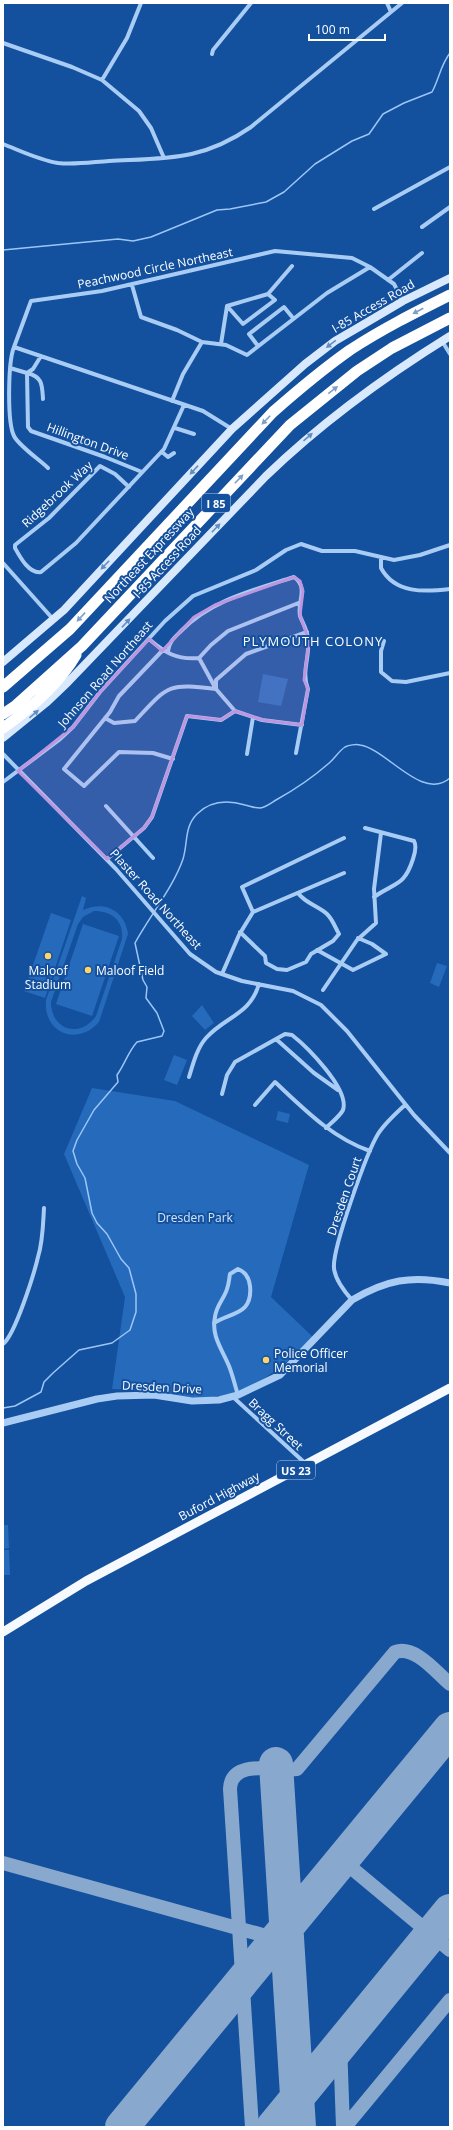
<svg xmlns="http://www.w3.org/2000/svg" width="453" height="2130" font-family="'Open Sans',sans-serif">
<rect width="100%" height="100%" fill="#13509d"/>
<!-- green -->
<path fill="#266abb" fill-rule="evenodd" d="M263,674L288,679L281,706L258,702Z
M82,896L86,898L83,910C104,900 125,910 128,934L99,1022C77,1047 43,1033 46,1000ZM94,911C112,911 124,921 122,939L96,1016C80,1039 51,1030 51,1002L78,924L83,917Z
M51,913L71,920L45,998L24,991Z
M83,924L119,936L92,1016L56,1004Z
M437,963L447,966L439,987L430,983Z
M202,1005L214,1023L205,1030L192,1016Z
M174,1055L187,1060L177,1085L164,1080Z
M92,1088L175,1101L309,1165L271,1297L313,1337C280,1371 242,1402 191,1397C165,1395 139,1390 112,1389L125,1297L64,1154Z
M278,1111L290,1114L288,1123L276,1120Z
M3,1525H8L9,1548L3,1549Z
M3,1550H9L10,1575H3Z"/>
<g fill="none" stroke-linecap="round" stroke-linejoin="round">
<!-- stream -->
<path stroke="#9cc6f7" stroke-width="1.5" d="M3,250L118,239L133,241L151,237L217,210L230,209L266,202L284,192L315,164L352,141L369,134L383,114L404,103L432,92C439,79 441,64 450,53
M3,1408L15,1406L41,1392L44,1382L53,1373L79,1350L112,1343L130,1330L136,1312V1294L129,1268L121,1259L107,1234L97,1223L92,1213L85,1178L77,1164L73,1151L77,1140L94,1110L118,1082L117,1075C125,1064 128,1052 137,1042L162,1036L164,1031L157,1013L146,998L147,987L143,980L135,943C149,917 174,886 183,859C188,843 184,827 197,814C210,801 228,800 245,805C250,806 254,808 260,808C266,807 271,803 276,800C294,790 312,778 328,764C334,759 339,751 345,747C349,745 356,744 360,745C387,749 422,802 450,778"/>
<!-- taxiway -->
<path stroke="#89a8ce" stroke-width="14" d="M342,1860L450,1950
M3,1863L277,1939
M340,2044L343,2127
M252,2127L230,1789C231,1758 277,1771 297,1769L395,1652C415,1645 436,1672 450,1684
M345,2127L450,2000"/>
<!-- runway -->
<path stroke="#89a8ce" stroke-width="34" d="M276,1764L299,2127
M122,2127L450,1729
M273,2127L450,1911"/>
<!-- minor -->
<path stroke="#a9ccf4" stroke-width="4" d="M387,3L391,12
M3,43L72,67L102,80L139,111L151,128L164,158
M212,54L213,50L251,3
M102,80L127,38L141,3
M3,144C21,151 39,160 58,163C74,165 93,162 109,161C167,158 202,161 251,127L402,3
M374,209L450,167
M422,227L450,207
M388,280L422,253
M132,285L141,317L177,330L202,342
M227,306L243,324L275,300L268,294
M442,341L450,354
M221,344L227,306L268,294L292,266
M258,346L249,334L284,307L293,318
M14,347C8,362 7,422 14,436C19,446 40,460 48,468
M10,368L27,373L28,427L31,431L105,457L142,472
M27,373C43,377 42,385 43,399
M27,373L33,369L41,356
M172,401L183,374L202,342L226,345L247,355L327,293L370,267
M175,428L194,434
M232,429L203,411L14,347L31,301L102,291L275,251L352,258L370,267L394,284L403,301
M162,452L168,457L174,453
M129,487L115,474L100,466L49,518L15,545V548C20,557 29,574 41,572L76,543L164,449L184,405
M381,557V568C395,594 425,592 450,589
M3,563L53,619
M149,639C165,653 177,660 199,658L211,645L228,631L301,602
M384,641L381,651V672L392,681L406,682L450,673
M199,658L216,689V680L246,654L307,632
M105,718L114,723L135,721C168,686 166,683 216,689L235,711
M3,754L116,869L190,954L216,972L242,981L293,991L321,1005L347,1031L414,1115L450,1153
M247,754L253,717
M173,759L153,753L119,752L84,786L64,769L110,712L119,696L162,651H168C169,642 174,638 181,631C211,600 254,590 294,577C309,588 297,601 300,616C303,624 308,631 308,640C310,657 301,672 308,689L296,753
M3,782L59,740L73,727L100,692L165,621L193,596L256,570L286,550L301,544L322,551H355L394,560L420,555L450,545
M106,806L153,858
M365,828L414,841C417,846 415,853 413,859C404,887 395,882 374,897
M107,859L144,828L152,817L187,716L221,720L235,711L262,720L302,725
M253,912L242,887L344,838
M240,932L265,956L266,963L277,969L287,970L306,962L311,954L333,941L339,934C335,927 333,920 327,914C318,906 305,903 298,893
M317,950L353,970L386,954L372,944L358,938
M222,974L239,935L253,912L344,873
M323,990L357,940L376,923L374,889L381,833
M276,1039L314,1073L338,1090
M189,1077C193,1064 197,1048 206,1038C226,1016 250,1015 259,984
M222,1094L227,1075L235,1062L285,1034L292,1035C306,1046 350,1089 343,1110C340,1116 331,1123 326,1128
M255,1105L275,1082C304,1109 332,1138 370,1151
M352,1300C344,1291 335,1280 334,1268C332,1249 367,1152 378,1134C385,1123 395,1114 405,1105
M214,1323C231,1312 253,1315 250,1286C249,1278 246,1272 238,1269L230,1274C229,1279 229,1284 227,1289C224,1299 216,1306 215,1317C211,1336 222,1349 229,1366C233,1376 235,1386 238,1395
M3,1344C15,1335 34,1274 38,1257C43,1241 43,1224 44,1208
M233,1397L306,1464"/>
<!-- tertiary -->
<path stroke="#a9ccf4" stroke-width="7" d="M3,1423L97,1399L117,1396L154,1395L192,1401L219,1400L238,1395L280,1375L352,1300C386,1280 411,1275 450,1283"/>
<!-- secondary -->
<path stroke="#d9e9fd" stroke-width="8" d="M3,662L64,610L232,429L305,364L335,341L359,327L403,301L450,278
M3,738L46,703L68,682L266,476C322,422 384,377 450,336"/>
<!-- primary -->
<path stroke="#f6faff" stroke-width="9" d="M3,1632L86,1581L450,1388"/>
<!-- motorway -->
<path stroke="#fff" stroke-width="11" d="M3,687L70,629L273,412C298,390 323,369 350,350C382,329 416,312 450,295
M3,714L15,706L82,646L290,425L357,371L392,348L450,318
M3,728C30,709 59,684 76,655"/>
</g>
<!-- one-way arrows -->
<defs><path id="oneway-solid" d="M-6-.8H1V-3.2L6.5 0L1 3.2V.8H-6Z"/></defs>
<g fill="#7d9fc9">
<use href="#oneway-solid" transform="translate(418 311) rotate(152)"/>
<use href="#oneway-solid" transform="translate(333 390) rotate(-38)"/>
<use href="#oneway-solid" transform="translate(266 420) rotate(134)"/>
<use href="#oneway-solid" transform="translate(239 479) rotate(-46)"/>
<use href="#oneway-solid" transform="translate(81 617) rotate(133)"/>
</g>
<g fill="#628dc3">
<use href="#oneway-solid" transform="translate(331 344) rotate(143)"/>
<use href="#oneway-solid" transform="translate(308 437) rotate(-41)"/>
<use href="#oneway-solid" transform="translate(194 470) rotate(133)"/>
<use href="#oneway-solid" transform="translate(216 528) rotate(-46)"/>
<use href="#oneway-solid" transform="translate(105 565) rotate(134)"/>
<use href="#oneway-solid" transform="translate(126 623) rotate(-47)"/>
<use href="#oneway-solid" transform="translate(34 714) rotate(-40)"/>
</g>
<!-- marked area -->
<path fill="#bd96df" fill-opacity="0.2" stroke="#bd96df" stroke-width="3" stroke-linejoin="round" d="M294,577L300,581L303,591L300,615L309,641L304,680L308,689L302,725L262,720L235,711L221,720L187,716L152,817L144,828L107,859L18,771L73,727L100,692L149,639L162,651L194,617L215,605Z"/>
<!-- markers -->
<g fill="#ffd46c" stroke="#13509d" stroke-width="1.5">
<circle cx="48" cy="956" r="4"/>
<circle cx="88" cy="970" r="4"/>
<circle cx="266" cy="1360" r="4"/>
</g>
<g text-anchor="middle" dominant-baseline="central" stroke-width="4" stroke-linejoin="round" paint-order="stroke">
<!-- shield labels -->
<g fill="#13509d" stroke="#b8cae2" stroke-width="1">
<rect x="202" y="494" width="28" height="18" rx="3"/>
<rect x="277" y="1461" width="38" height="18" rx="3"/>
</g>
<g font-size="11" font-weight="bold" fill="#fff">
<text x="216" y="503">I 85</text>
<text x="296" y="1470">US 23</text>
</g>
<!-- street labels -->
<g font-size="12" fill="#fff" stroke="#13509d">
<text transform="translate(155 268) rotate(-12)">Peachwood Circle Northeast</text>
<text transform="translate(373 306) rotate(-30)">I-85 Access Road</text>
<text transform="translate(88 441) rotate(20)">Hillington Drive</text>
<text transform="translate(57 494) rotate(-43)">Ridgebrook Way</text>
<text transform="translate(149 555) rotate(-47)">Northeast Expressway</text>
<text transform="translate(167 562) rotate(-47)">I-85 Access Road</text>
<text transform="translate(105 674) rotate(-49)">Johnson Road Northeast</text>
<text transform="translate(156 899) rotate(48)">Plaster Road Northeast</text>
<text transform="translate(344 1196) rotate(-71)">Dresden Court</text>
<text transform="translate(162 1387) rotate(3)">Dresden Drive</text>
<text transform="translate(276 1424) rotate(43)">Bragg Street</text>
<text transform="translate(219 1496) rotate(-28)">Buford Highway</text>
</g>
<!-- poi labels -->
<g font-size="12" fill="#fff" stroke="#13509d" text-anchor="start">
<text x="48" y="970" text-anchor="middle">Maloof<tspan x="48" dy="14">Stadium</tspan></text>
<text x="96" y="970">Maloof Field</text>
<text x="274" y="1353">Police Officer<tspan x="274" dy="14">Memorial</tspan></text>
</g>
<!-- park labels -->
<g font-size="12" fill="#d2e6fd" stroke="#13509d">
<text x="195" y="1217">Dresden Park</text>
</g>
<!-- neighbourhood labels -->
<g font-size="13" letter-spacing="1" fill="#fff" stroke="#13509d">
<text x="313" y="641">PLYMOUTH COLONY</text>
</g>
</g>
<!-- border -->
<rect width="453" height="2130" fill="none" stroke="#ffffff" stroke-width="8"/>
<!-- scale -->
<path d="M309 34v6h76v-6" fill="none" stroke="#ffffff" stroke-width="2"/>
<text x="315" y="34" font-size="12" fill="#ffffff" stroke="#13509d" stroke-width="3" paint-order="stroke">100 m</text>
</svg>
